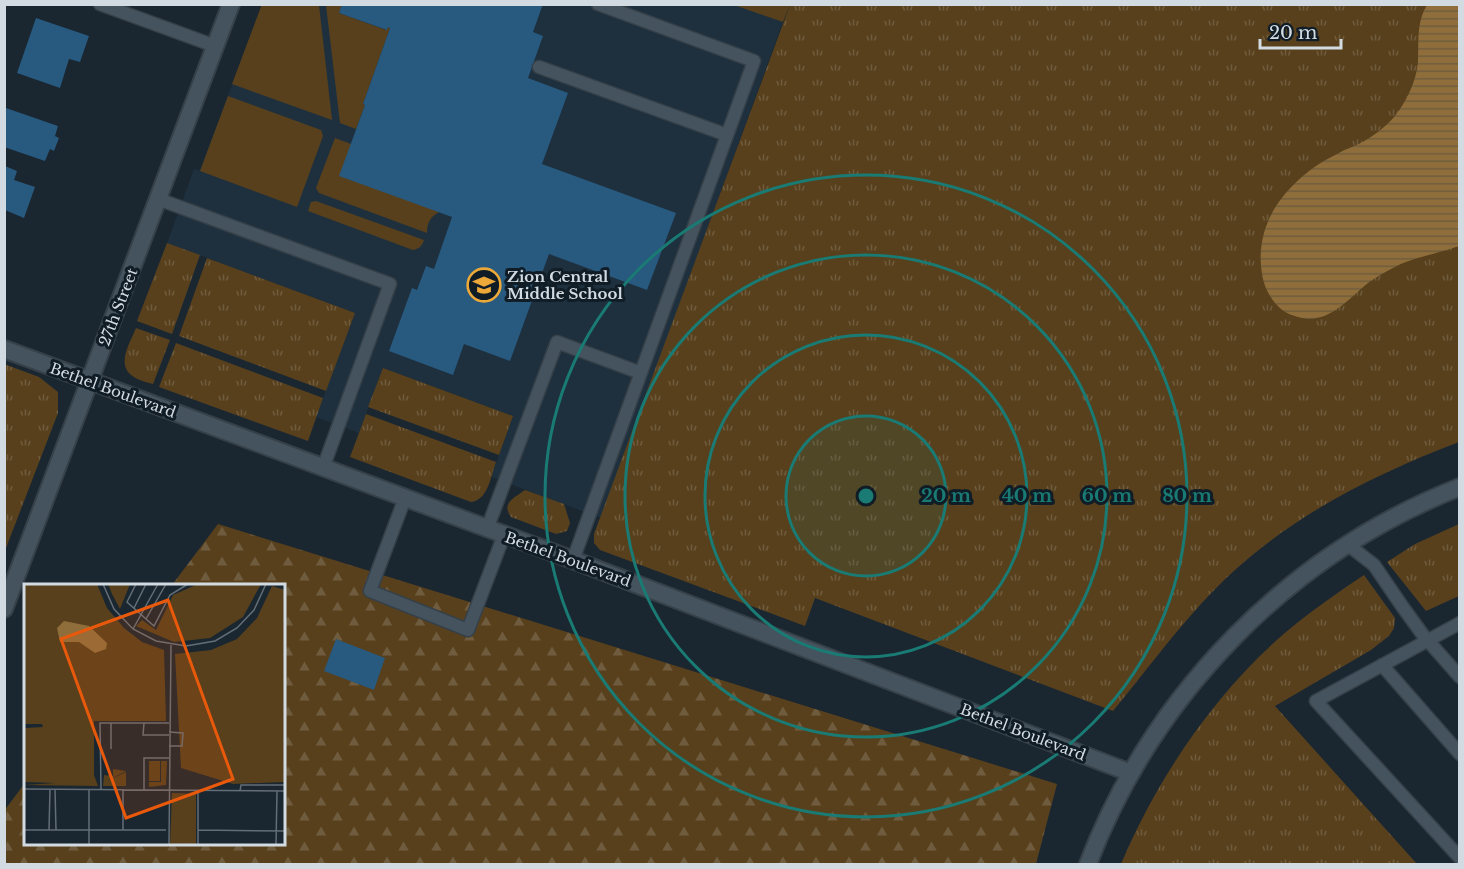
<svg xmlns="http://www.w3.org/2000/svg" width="1464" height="869" font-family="'Libre Baskerville',serif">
<defs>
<pattern id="grass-tufts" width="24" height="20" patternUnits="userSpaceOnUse" patternTransform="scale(1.5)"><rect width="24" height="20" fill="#58401c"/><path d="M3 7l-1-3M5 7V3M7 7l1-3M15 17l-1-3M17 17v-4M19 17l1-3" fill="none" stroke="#6f5b3d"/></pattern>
<pattern id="forest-firs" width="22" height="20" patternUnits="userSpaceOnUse" patternTransform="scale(1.5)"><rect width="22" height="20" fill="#58401c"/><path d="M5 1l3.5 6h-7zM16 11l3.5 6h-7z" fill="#6f5b3d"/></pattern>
<pattern id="water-rules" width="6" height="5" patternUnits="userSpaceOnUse" patternTransform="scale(1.5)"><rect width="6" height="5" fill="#8f6e3b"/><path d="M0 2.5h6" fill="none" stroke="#6f5c3f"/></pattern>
</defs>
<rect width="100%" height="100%" fill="#1a2630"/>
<!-- built -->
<path fill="#1e303e" d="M734,4L783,22L601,518L491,477L513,416L383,368L359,433L316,417L355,313L167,243L194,169L200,170L262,5Z"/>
<!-- grass -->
<path fill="url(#grass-tufts)" d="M790,5H1459V442C1362,479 1271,526 1200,605C1169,639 1142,676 1113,711L815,598L805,626L600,550L594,543V534Z
M167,243L200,255L172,334L137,321Z
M207,258L355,313L326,391L179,336Z
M136,328L170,340L153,384C146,382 136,380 130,374C117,362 131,341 136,328Z
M176,343L323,398L308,441L159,387Z
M4,364L39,377L58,392V413L6,548L5,550Z
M383,368L513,416L499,455L368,407Z
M366,414L496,462C491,476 488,500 471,502L350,457Z
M525,490L564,504L570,523L567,531L556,534L511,517C501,503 514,498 525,490Z
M1459,524V596L1426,611L1387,562L1415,544Z
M1364,575L1395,618L1394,628L1389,636L1371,650L1275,706L1417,864H1121C1158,777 1214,694 1286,632C1311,611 1337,593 1364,575Z"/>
<!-- forest -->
<path fill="url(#forest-firs)" d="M218,524L1057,784L1036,864H5L4,811L25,783L26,844H284V586L172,585Z"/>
<!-- pitch -->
<path fill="#58401c" d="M262,4L319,5L332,120L232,84Z
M326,5H342L339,13L386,30L388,27L390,28L363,104L365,105L356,129L340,123Z
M734,5H790L783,22Z
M228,96L321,130L323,136L297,207L200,171Z
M335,138L351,144L439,212C430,217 427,223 427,233L319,193L316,188Z
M316,201L424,240C422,246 419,249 413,250L308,211L311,202Z"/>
<!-- water -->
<path fill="url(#water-rules)" d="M1427,5H1459V246C1437,254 1412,257 1391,269C1383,273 1375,278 1368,283C1348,299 1330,323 1302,318C1294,316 1287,314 1281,309C1271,300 1264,288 1262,274C1257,245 1266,216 1285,194C1300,176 1318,163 1339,153C1345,149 1353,147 1359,144C1372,137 1386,127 1395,116C1407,100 1416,82 1418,62C1419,42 1416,23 1427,5Z"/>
<!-- building -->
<path fill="#28597e" d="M342,4H543L533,32L543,36L528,78L568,93L542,164L676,213L647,290L549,254L510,361L464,344L453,375L389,351L412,288L417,290L426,266L434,269L452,217L339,176L365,105L363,104L390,28L388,27L387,30L339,13Z
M36,18L89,36L80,62L69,59L60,88L17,73Z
M6,108L58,126L55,136L59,138L54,151L50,149L45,161L4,147V114Z
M5,166L17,171L14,180L35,187L24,218L5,210Z
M336,639L385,658L374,690L324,671Z"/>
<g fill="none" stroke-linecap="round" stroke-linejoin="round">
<!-- service casing -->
<g stroke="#364048" stroke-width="15">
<path id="service" d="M100,4L215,46
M539,67L727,135
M158,199L390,284L323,468
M405,498L370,591L468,630L504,535
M487,529L557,342L641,373
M1347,544L1374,565L1402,606L1423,635L1460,677
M573,560L754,61L598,4
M1460,623L1316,701L1460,858
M1382,665L1460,754"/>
</g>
<!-- minor casing -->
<g stroke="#364048" stroke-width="20">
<path id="minor" d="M4,349L573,560L1131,773"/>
</g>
<!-- tertiary casing -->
<g stroke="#364048" stroke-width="20">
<path id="tertiary" d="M4,609L231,4
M1088,864C1153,694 1289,554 1460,487"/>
</g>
<!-- service -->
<use href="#service" stroke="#45535e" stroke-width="12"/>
<!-- minor -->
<use href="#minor" stroke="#45535e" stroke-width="16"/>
<!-- tertiary -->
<use href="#tertiary" stroke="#45535e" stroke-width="16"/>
</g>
<!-- distance rings -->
<circle cx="866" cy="496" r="80" fill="#197b74" fill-opacity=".12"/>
<g fill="none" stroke="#197b74" stroke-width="3">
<circle cx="866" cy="496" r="80"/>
<circle cx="866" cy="496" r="161"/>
<circle cx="866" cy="496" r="241"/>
<circle cx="866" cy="496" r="321"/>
</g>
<!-- icons -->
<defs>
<g id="school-ring" transform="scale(1.725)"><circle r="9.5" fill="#111d26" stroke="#eca93a" stroke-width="1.5"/><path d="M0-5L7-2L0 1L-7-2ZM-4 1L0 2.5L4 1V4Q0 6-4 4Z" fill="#eca93a"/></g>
</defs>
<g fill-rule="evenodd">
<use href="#school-ring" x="484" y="285"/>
</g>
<g text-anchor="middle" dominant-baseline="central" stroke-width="6" stroke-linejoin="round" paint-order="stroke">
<!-- poi labels -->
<g font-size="15" font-weight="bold" fill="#d3dbe2" stroke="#111d26" text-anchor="start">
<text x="507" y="276">Zion Central<tspan x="507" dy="17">Middle School</tspan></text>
</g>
<!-- street labels -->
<g font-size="15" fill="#d3dbe2" stroke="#111d26">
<text transform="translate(118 307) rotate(-69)">27th Street</text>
<text transform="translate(113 390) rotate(20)">Bethel Boulevard</text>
<text transform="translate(568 559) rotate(20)">Bethel Boulevard</text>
<text transform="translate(1023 732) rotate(21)">Bethel Boulevard</text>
</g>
</g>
<!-- overview -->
<g transform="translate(24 584)">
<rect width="261" height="261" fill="#1a2630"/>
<path d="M0,0H73L83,24L100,44L118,58L140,66L142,137H32V168H0L1,144L19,143L18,140H0ZM84,0H106L96,25L88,10ZM174,0H237L219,33L186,54L150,58L112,42L118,36L132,46L149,11ZM125,177H136V197H125ZM137,177H143L142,201L125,203V198H137ZM32,191H70L74,202L0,201L32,199ZM148,209L172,210V261H146Z" fill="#58401c"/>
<path d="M248,2L261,6V198L209,200L157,184L151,70L187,66L213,55L233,34Z" fill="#58401c"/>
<path d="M21,137H70V191H32V199L0,198V168H32V150H20ZM89,185L102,187L83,197L102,188V202H79L80,191L89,192Z" fill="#58401c"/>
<path d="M40,37L65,42L83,59L82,65L71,69L55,58H36L33,44Z" fill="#8f6e3b"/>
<path fill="none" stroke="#646e77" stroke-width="1.5" d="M79,0L90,25L109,45L132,57L162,62L191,57L213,44L230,26L242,0M112,0L103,18L130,42L146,11L164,0M110,24L122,0M122,35L142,0M109,45L134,0M87,139V165M120,139L119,151H145M145,162H158L159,149L145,148M0,205L261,207M31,205L32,246M77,205L76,139H145M99,205V246M120,206V174H145M216,207L217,201H261M0,246H142M25,246L26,205M174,246L261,247M65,261V205M145,261L147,61M174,261V206M252,261L253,207"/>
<path fill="#e8590c" fill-opacity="0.15" stroke="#e8590c" stroke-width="3" d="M144,16L209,195L102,234L37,55Z"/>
<rect width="261" height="261" fill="none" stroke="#d3dbe2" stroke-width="3"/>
</g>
<circle cx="866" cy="496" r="9" fill="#197b74" stroke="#111d26" stroke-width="3"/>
<g font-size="18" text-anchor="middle" font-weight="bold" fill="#197b74" stroke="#111d26" stroke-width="6" stroke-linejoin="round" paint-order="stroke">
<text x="946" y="502">20 m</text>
<text x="1027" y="502">40 m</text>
<text x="1107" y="502">60 m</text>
<text x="1187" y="502">80 m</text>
</g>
<!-- border -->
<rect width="1464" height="869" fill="none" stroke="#d3dbe2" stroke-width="12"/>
<!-- scale -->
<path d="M1260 39v9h81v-9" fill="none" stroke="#d3dbe2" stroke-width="3"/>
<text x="1269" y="39" font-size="18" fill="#d3dbe2" stroke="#111d26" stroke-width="4.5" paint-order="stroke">20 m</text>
</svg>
